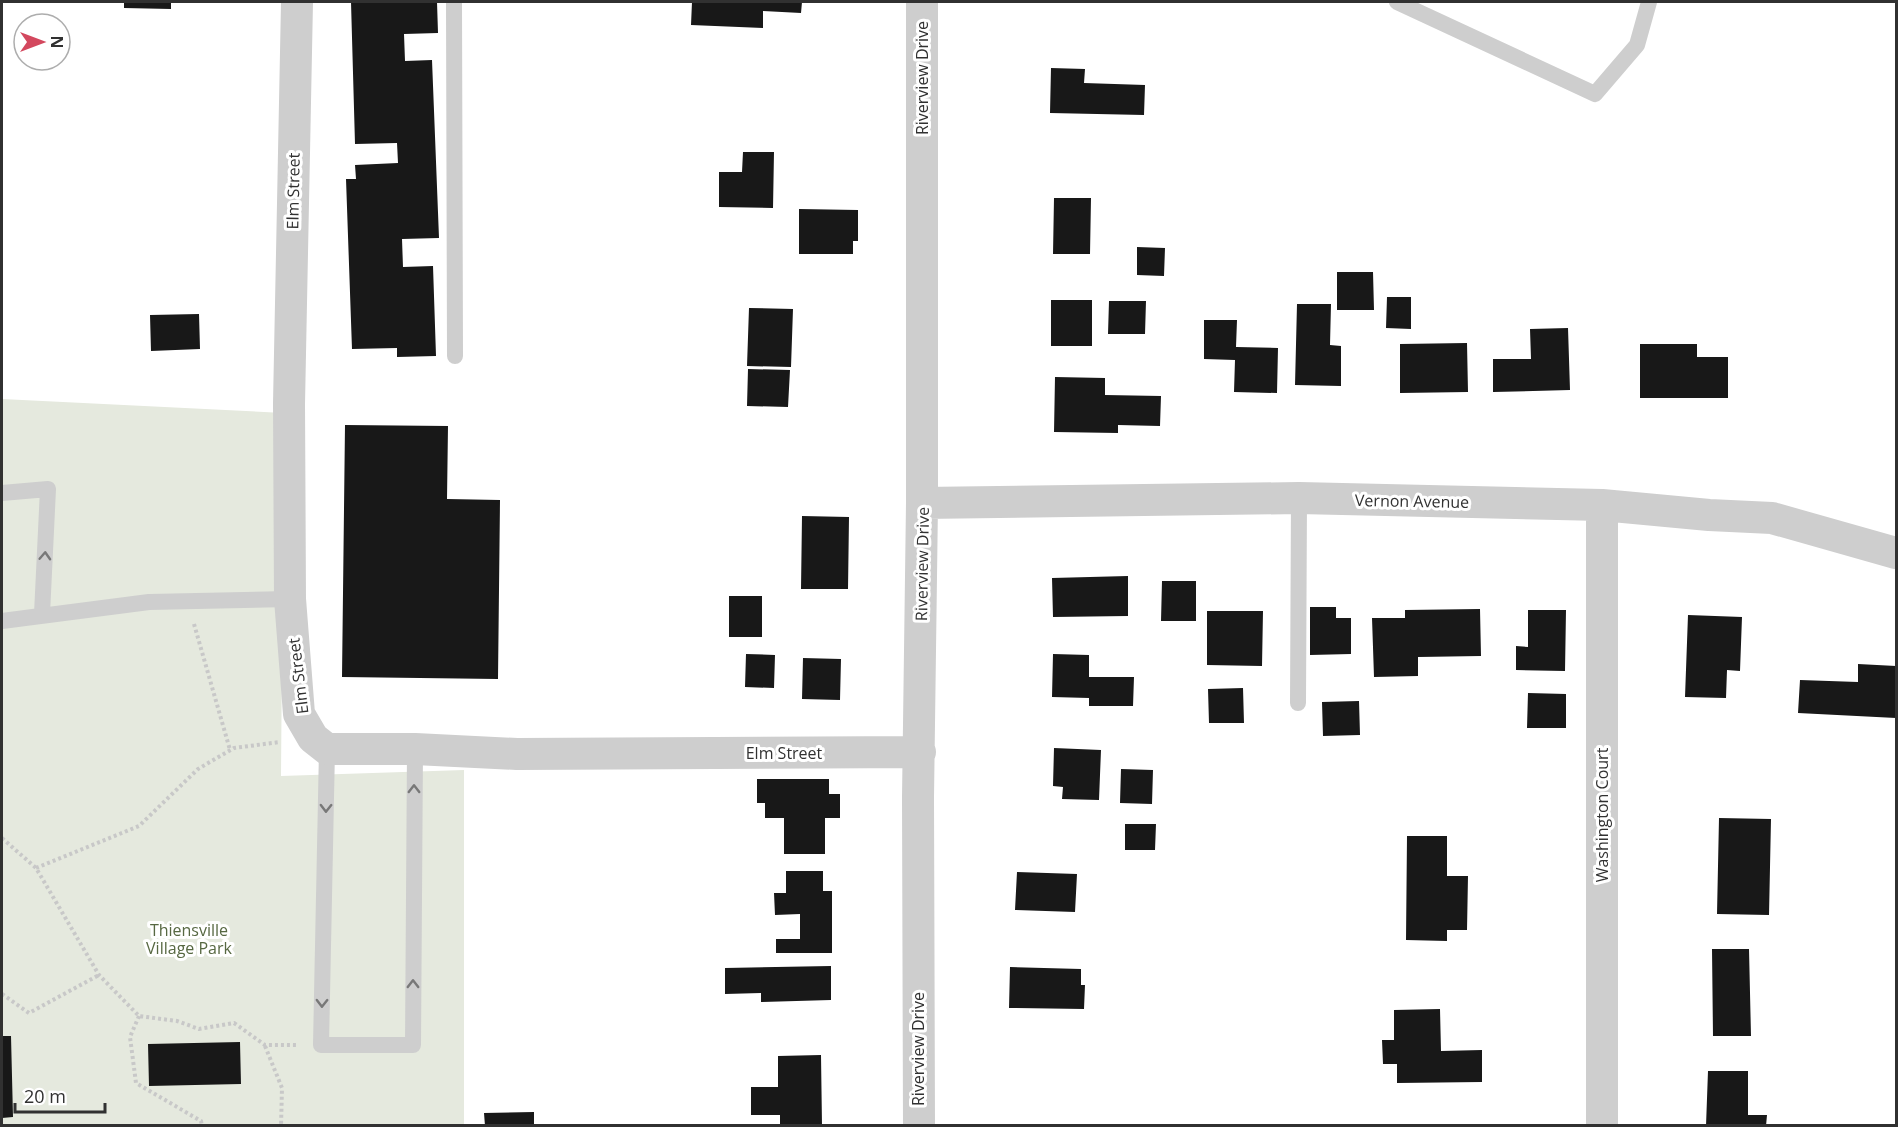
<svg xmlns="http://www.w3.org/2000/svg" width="1898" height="1127" font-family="'Open Sans',sans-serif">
<rect width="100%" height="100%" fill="#fff"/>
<!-- green -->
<path fill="#e5e9de" d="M2,399L284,413L281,776L464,770V1125L2,1126Z"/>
<!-- building -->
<path fill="#181818" d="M124,2H171V9L124,8Z
M351,2H437L438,33L404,34L405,61L432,60L439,238L402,239L403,267L433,266L436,356L397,357V348L352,349L346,179H356L355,165L398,163L397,143L355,144Z
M692,2H802L801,13L763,11V28L691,25Z
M1051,68L1085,69L1084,83L1145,85L1144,115L1050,113Z
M743,152H774L773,208L719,207V172H742Z
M1054,198H1091L1090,254H1053Z
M799,209L858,210V241H853V254H799Z
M1137,247L1165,248L1164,276L1137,275Z
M1337,272H1373L1374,310H1337Z
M1387,297H1411V329L1386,328Z
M1051,300H1092V346H1051Z
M1109,301H1146L1145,334H1108Z
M1297,304H1331L1330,345L1341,346V386L1295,385Z
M749,308L793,309L791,367L747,366Z
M199,314L200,349L151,351L150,315Z
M1204,320H1237L1236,347L1278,348L1277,393L1234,392L1235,360L1204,359Z
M1568,328L1570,390L1493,392V359H1531L1530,329Z
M1467,343L1468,392L1400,393V344Z
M1640,344H1697V357H1728V398H1640Z
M748,369L790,370L788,407L747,406Z
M1055,377L1105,378V395L1161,396L1160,426L1118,425V433L1054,432Z
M345,425L448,426L447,499L500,500L498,679L342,677Z
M802,516L849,517L848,589H801Z
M1128,576V616L1053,617L1052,578Z
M1162,581H1196V621H1161Z
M729,596H762V637H729Z
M1310,607H1336V618H1351V654L1310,655Z
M1480,609L1481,656L1418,657V676L1374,677L1372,618H1405V610Z
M1528,610H1566L1565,671L1516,670V646L1528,647Z
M1207,611H1263L1262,666L1207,665Z
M1688,615L1742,617L1740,671L1727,670L1726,698L1685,697Z
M746,654L775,655L774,688L745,687Z
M1053,654L1089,655V677H1134L1133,706H1089V698L1052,697Z
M803,658L841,659L840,700L802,699Z
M1858,664L1896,666V718L1798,713L1800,680L1858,682Z
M1243,688L1244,723H1209L1208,689Z
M1528,693L1566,694V728H1527Z
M1359,701L1360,735L1323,736L1322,702Z
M1054,748L1101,750L1099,800L1062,799L1063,787L1053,786Z
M1121,769L1153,770L1152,804L1120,803Z
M757,779H829V794H840V818H825V854H784V818H765V803H757Z
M1719,818L1771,819L1769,915L1717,914Z
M1125,824H1156L1155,850H1125Z
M1407,836H1447V876H1468L1467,930H1447V941L1406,940Z
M786,871H823V891H832V953H776V939H800V914L775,915L774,893H786Z
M1017,872L1077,874L1075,912L1015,910Z
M1712,949H1749L1751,1036H1713Z
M831,966V1000L761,1002V993L725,994V968Z
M1010,967L1081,969V985H1085L1084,1009L1009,1008Z
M1440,1009L1441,1051L1482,1050V1082L1397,1083V1064H1383L1382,1040H1394V1010Z
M2,1036H11L13,1117L2,1118Z
M240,1042L241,1084L149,1086L148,1044Z
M821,1055L822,1126H780V1115H751V1087H778V1056Z
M1708,1071H1748V1115H1767L1766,1126H1706Z
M534,1112V1126H485L484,1113Z"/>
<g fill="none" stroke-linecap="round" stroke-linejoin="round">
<!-- path -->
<path stroke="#c8c8c8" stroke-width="4" stroke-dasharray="3 3" stroke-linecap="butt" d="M194,624L230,750
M2,838L36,868L99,975L139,1016L177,1021L199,1029L234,1023L265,1045H297
M36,868L139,826L198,769L234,748L280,742
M2,994L29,1013L99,975
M139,1016L130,1037L136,1083L201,1121L202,1126
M265,1046L282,1088L281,1126"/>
<!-- lane -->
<path stroke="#cecece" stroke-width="16" d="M454,2L455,356
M1397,2L1595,94L1637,45L1649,2
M2,493L48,489L42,614
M2,621L149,602L290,599
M1298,703L1299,498
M327,749L321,1045H413L415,749"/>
<!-- street -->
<path stroke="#cecece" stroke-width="32" d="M297,2L289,404L290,599L299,714L313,738L327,749H415L517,754L920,752
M922,503L1299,498L1602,505L1709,515L1772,518L1896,553
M1602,505V1126
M919,1126L918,798L922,503V2"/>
</g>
<!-- one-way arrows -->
<defs><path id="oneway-chevron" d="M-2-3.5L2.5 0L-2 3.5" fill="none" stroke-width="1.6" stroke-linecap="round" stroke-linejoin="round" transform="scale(1.5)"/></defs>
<g stroke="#787878">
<use href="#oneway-chevron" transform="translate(45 556) rotate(-87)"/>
<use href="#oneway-chevron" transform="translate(414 789) rotate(-90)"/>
<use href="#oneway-chevron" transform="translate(326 808) rotate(91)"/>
<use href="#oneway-chevron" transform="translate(413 984) rotate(-90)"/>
<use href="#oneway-chevron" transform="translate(322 1003) rotate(91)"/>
</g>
<g text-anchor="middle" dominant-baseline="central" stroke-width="6" stroke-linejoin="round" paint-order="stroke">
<!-- street labels -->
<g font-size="16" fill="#313131" stroke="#fff">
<text transform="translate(922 78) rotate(-90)">Riverview Drive</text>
<text transform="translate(293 191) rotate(-89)">Elm Street</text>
<text transform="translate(1412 501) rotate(1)">Vernon Avenue</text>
<text transform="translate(922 564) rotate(-89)">Riverview Drive</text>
<text transform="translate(298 676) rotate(-97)">Elm Street</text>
<text x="784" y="753">Elm Street</text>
<text transform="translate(1602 815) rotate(-90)">Washington Court</text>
<text transform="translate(918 1049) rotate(-90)">Riverview Drive</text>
</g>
<!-- park labels -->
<g font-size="16" fill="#576842" stroke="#fff">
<text x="189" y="930">Thiensville<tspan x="189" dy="18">Village Park</tspan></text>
</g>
</g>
<!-- border -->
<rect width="1898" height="1127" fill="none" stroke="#313131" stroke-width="6"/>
<!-- north arrow -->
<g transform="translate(42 42) rotate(90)"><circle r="28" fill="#ffffff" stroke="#adadad" stroke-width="1.5"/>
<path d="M0-4.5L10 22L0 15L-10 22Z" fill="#d3485e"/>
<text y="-9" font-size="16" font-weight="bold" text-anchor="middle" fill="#313131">N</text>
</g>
<!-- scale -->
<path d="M15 1103v9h90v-9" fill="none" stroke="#313131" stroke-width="3"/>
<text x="24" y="1103" font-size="18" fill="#313131" stroke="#ffffff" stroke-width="4.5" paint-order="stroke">20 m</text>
</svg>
